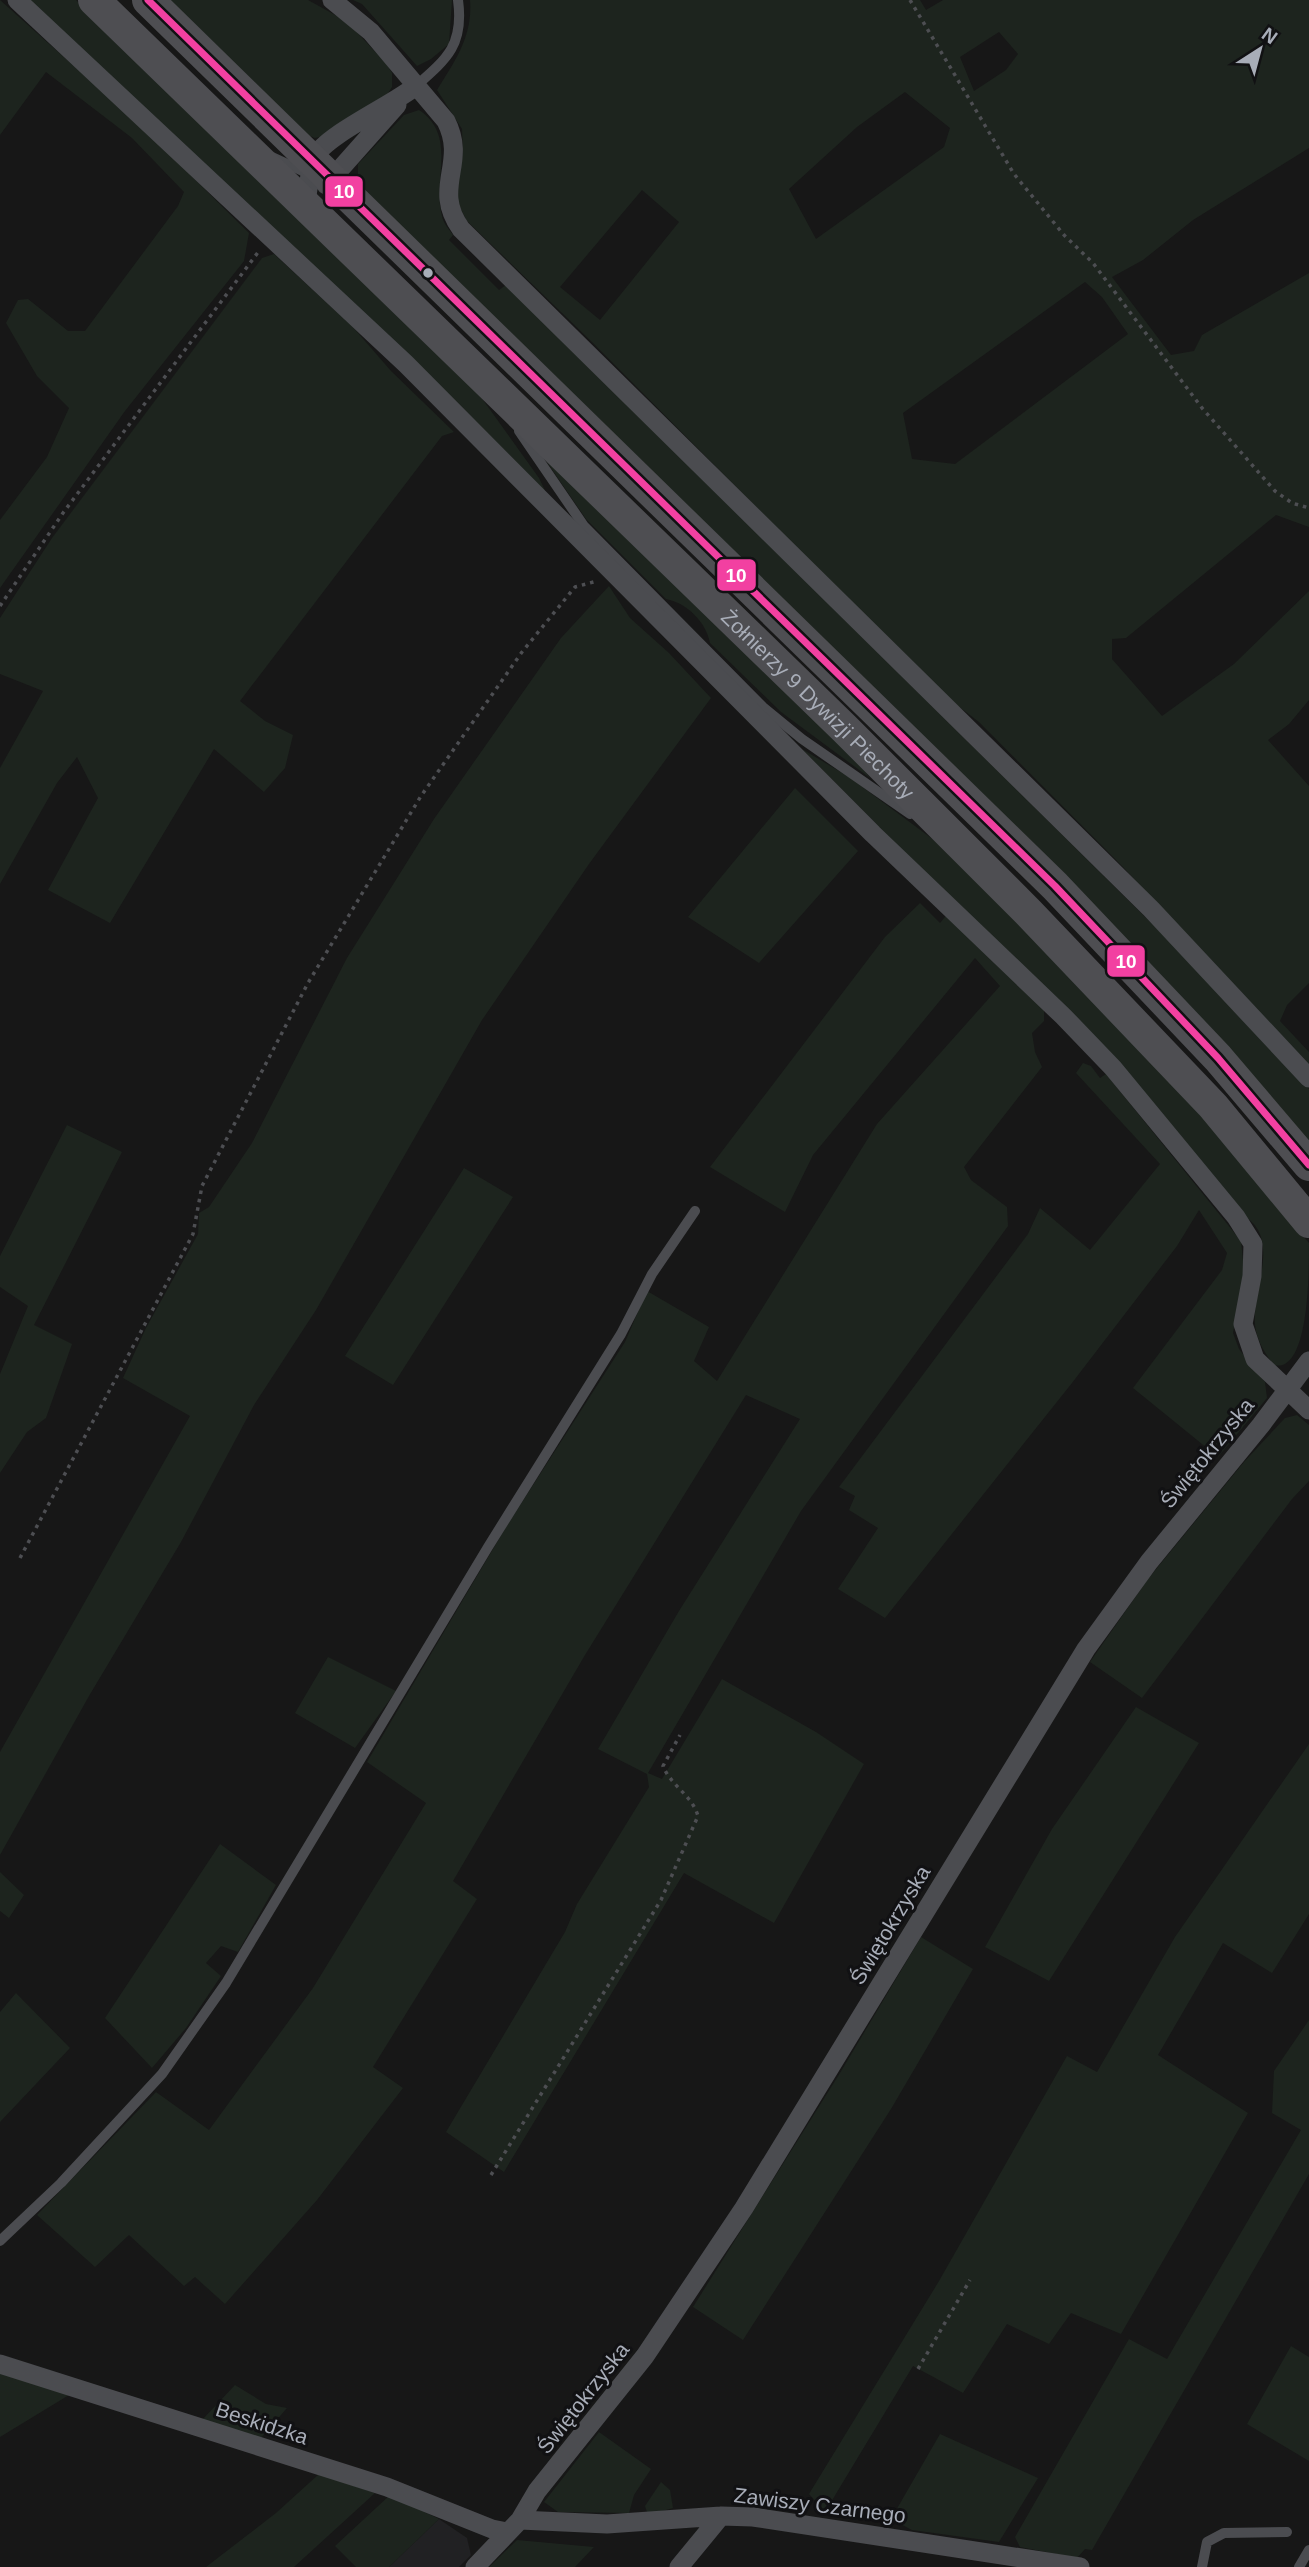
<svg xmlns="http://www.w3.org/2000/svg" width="1309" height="2567" font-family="Arial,sans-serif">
<rect width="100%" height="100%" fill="#171717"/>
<!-- built -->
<path fill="#212123" d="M439,2519L467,2538L471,2555L459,2567H389Z"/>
<!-- green -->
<path fill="#1d241e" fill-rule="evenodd" d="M0,0L140,125L249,233L244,261L125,411L0,588V520L47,457L69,408L37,376L6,323L18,300L28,299L68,331H85L178,206L184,192L132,138L46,72L0,135Z
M26,0H76L473,386L539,478L551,503Z
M166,0H308L346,21L387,64L392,73V87L385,98L329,135L315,138L302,133Z
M353,0H452L449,44L431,59L417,66L362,4Z
M470,0H920L926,10L943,0H1309V148L1193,220L1143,260L1112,277L1171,355L1194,351L1202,335L1309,273V527L1276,515L1126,638L1112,639V659L1162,716L1234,664L1309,591V700L1289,724L1268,740L1309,786V983L1287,1005L1280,1021L1309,1052V1069L1123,867L979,722L941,693L592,342L466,220L456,199V183L463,154L462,129L437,90C455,61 473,36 470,0ZM999,32L1018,54L1006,70L974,91L960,57ZM905,92L950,128L944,147L816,239L789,189L857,127ZM642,190L679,222L600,320L560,287ZM1085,282L1102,297L1128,334L955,464L912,459L903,413Z
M419,110C458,136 432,179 442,216C443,223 449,229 453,235L449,240L499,290L506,285L1224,995L1309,1089V1146L365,192L358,177V164L404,115Z
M274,254L352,326L391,371L454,432L442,436L240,701L265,721L293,735L285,768L264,792L214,749L110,923L48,890L98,798L77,757L57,783L0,884V768L43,691L0,674V618L52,538L262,258Z
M540,452L854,757L870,778L781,712L710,643C706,622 687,603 666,599L586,519Z
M609,586L630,618L669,653L711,698L589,864L482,1020L316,1310L254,1405L181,1542L89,1696L0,1855V1752L190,1416L123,1378L146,1328L198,1234L199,1213L209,1207L252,1143L347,958L434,819L561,638Z
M802,749L849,777L954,855L1143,1047L1309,1243C1309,1274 1309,1374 1274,1365C1266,1355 1259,1344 1256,1331C1248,1296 1284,1240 1244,1216L930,878Z
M795,788L858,851L759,963L688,917Z
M920,903L940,923L945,917H951L1044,1008V1021L1032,1033L1035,1052L1042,1067L964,1167L971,1180L1007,1207L1008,1226L801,1511L648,1773L662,1779L722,1679L816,1732L864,1764L774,1923L684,1873L504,2172L446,2132L565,1932L577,1904L649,1787L647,1774L598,1749L679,1611L800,1419L746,1395L585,1655L453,1881L477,1899L373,2067L403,2088L317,2200L225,2304L195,2277L184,2286L129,2235L95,2267L37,2215L156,2092L209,2130L313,1988L426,1803L367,1762L506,1527L625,1342L647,1291L709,1327L694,1361L717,1381L877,1124L1000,986L975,958L813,1155L785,1212L710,1167L885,937Z
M1083,1063L1091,1066L1100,1078L1106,1074L1241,1241L1244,1270L1233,1333L1239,1349L1265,1382L1267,1398L1218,1457L1133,1388L1222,1270L1227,1253L1199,1210L1177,1246L1072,1383L885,1618L838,1589L878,1528L849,1510L855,1496L839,1487L1028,1234L1040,1208L1090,1250L1160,1164L1076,1073Z
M67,1125L122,1152L34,1325L72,1344L46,1418L27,1432L0,1473V1374L28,1306L0,1287V1256Z
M464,1168L513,1197L393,1385L345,1356Z
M1297,1415L1309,1425V1481L1292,1499L1142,1698L1090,1662L1148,1579L1244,1462L1285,1418Z
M328,1657L396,1691L355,1748L295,1713Z
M1136,1707L1199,1743L1049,1981L985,1947L1052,1829Z
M1309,1744V1914L1272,1973L1223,1943L1158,2055L1248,2113L1121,2334L1071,2313L1049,2344L1007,2324L963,2393L913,2366L825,2512L809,2494L939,2281L1067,2056L1097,2072L1175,1937Z
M220,1844L276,1885L238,1952L221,1946L206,1963L221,1976L186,2028L152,2068L105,2018Z
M0,1872L24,1895L9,1918L0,1911Z
M921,1937L973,1969L891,2109L743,2340L693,2307L840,2073Z
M16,1993L70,2048L0,2122V2012Z
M1309,2020V2174L1092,2550L1085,2549L1077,2558L1020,2547L1015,2537L1129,2339L1167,2359L1301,2130L1272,2113L1274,2071Z
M1291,2346L1309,2357V2461L1247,2424Z
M0,2373L69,2395L0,2437Z
M235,2385L266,2404L287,2408L261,2438L202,2420Z
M599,2432L651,2469L634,2495L629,2513L558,2512L544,2502Z
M940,2434L1038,2478L999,2542L912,2530L891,2519Z
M319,2474L375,2493L294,2567H206L276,2513Z
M661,2482L670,2490L673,2508L648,2515L645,2506Z
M390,2495L439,2519L389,2567H356L335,2546Z
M517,2540L594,2547L575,2567H489Z"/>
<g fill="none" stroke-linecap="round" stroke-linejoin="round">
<!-- path -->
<path stroke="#4d4e52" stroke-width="3.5" stroke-dasharray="3.5 5" stroke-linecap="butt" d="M910,0L1014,174L1064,235L1093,263L1202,408L1275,491L1292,503L1309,508
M0,606L63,513L259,251
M20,1558L193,1234L202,1186L308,983L421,796L522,652L575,587L597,581
M491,2175L661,1900L698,1816C692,1795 671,1786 663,1766L680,1735
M918,2369L970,2280"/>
<!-- service -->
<path stroke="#4b4c50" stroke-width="10" d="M417,85C448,58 464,44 458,0
M272,157L309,174
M519,431L584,526L763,707L802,739L910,814
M0,2241L61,2183L162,2074L226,1983L488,1547L621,1334L652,1274L695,1211
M1202,2567L1207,2542L1224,2533L1287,2532
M1299,2567L1309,2550"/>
<!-- minor -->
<path stroke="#4b4c50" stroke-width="19" d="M17,0L406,364L873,834L1063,1016L1113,1068L1236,1217L1253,1244L1252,1276L1243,1324L1255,1359L1309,1410
M332,0L371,32L446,121C468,164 431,187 461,229L1151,909L1309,1078
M326,185L397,105
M306,205C308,190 309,171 315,157C325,135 395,104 417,85
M0,2364L387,2487L492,2529L507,2532
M520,2520L537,2491L645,2356L744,2208L1086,1649L1149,1562L1261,1425L1309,1361
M475,2567L520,2520L607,2524L721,2516L753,2517L1080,2567
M679,2567L721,2516"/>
<!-- trunk -->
<g stroke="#4e4e52" stroke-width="32">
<path id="s1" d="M94,0L844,728L1028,912L1213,1106L1309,1222"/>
<path d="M148,0L1055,886L1218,1058L1309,1165"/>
</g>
<!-- bus-1 casing -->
<g stroke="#111113" stroke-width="12">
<path id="bus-1" d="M148,0L1055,886L1218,1058L1309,1165"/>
</g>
<!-- bus-1 -->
<use href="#bus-1" stroke="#f240a1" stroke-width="7"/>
</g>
<!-- markers -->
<circle fill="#a8adb8" stroke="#111113" stroke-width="2.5" cx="428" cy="273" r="6"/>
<g text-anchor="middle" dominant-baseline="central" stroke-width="6" stroke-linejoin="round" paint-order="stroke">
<!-- street labels -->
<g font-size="21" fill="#a8adb8" stroke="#111113">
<text stroke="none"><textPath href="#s1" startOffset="1010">Żołnierzy 9 Dywizji Piechoty</textPath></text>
<text transform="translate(1207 1453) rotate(-51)">Świętokrzyska</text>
<text transform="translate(890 1925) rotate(-59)">Świętokrzyska</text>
<text transform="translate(583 2398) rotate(-52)">Świętokrzyska</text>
<text transform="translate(262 2423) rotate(18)">Beskidzka</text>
<text transform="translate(820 2505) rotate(7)">Zawiszy Czarnego</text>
</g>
</g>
<g stroke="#111113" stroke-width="2.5">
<rect x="324" y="175" width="40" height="33" rx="7" fill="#f240a1"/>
<rect x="716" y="558" width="41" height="34" rx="7" fill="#f240a1"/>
<rect x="1106" y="944" width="40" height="34" rx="7" fill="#f240a1"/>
</g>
<g font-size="19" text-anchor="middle" font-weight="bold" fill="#fff">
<text x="344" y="198">10</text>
<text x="736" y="582">10</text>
<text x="1126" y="968">10</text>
</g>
<!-- north arrow -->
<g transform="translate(1260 49) rotate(36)" stroke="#111113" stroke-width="5" paint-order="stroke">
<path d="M0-5L12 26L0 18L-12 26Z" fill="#a8adb8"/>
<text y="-10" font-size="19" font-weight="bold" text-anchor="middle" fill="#a8adb8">N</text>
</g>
</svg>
